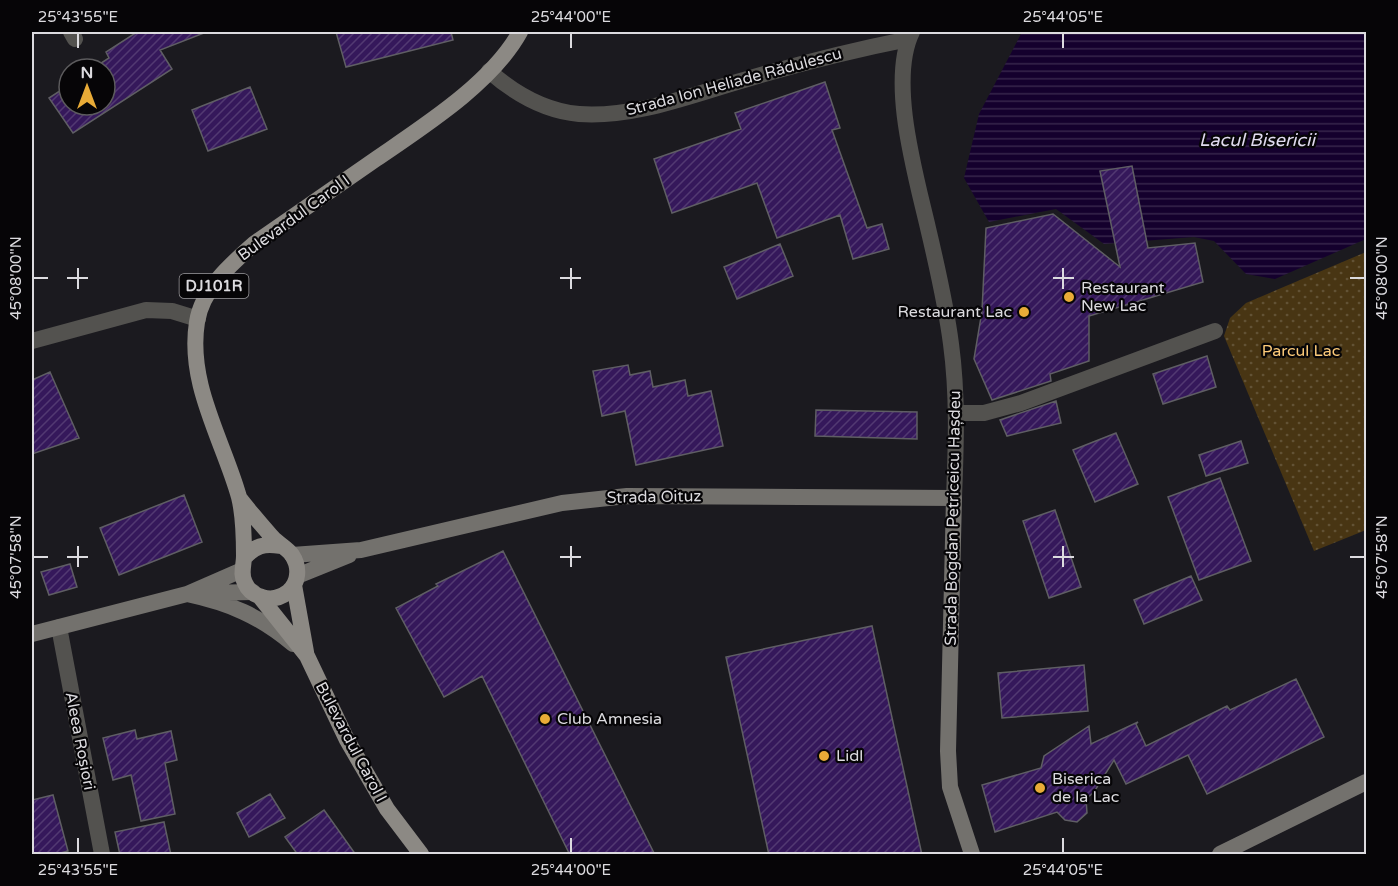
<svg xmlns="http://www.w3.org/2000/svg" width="1398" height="886" font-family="'Varela Round',sans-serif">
<defs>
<pattern id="park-dots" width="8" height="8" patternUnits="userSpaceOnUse" patternTransform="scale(1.5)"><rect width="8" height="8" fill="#483513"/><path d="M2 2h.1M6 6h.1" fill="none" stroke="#625235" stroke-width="1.8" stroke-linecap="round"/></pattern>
<pattern id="water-rules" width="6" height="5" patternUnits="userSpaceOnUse" patternTransform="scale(1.5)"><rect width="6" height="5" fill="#14002d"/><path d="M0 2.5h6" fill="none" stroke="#36254b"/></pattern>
<pattern id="building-hatch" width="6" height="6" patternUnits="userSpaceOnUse" patternTransform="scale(1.5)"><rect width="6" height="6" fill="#35185b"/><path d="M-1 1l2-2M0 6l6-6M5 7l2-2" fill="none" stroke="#523972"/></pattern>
</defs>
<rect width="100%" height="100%" fill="#1b1a1f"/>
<!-- park -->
<path fill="url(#park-dots)" d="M1366,252V530L1314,551L1224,336L1230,318L1246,303Z"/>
<!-- water -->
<path fill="url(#water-rules)" d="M1022,32H1366V239L1275,279L1246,274L1214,241L1194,237L1104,244L1056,209L989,222L964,178L979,114Z"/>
<!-- building -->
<path fill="url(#building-hatch)" stroke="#5f5e64" stroke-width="1.5" d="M137,32H204V33L160,50L172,69L73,133L49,98L69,85V105H105V69H92L109,58L106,52Z
M336,32H451L453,40L346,67Z
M825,82L840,128L832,130L867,228L882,224L889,249L853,259L840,215L777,238L757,183L672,213L654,159L741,129L735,113Z
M250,87L267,129L208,151L192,110Z
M1132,166L1148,248L1195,243L1203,282L1089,316V361L1050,374L1051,381L992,400L974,359L982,311L986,228L1053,214L1120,267L1100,171Z
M780,244L793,276L737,299L724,267Z
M1207,356L1216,387L1163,404L1153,374Z
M628,365L630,375L650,371L653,387L685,380L688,396L711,391L723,446L636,465L625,411L602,416L593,371Z
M50,372L79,438L32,454V380Z
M1056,401L1061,423L1007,436L1000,420Z
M816,410L917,412V439L815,436Z
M1116,433L1138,484L1095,502L1073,450Z
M1241,441L1248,463L1206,476L1199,455Z
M1220,478L1251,561L1199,580L1168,497Z
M184,495L202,542L119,575L100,528Z
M1055,510L1081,587L1049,598L1023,521Z
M503,551L655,855H570L482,676L444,697L396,608L438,586L436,584Z
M70,564L77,587L49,595L41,572Z
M1191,576L1202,600L1144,624L1134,600Z
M872,626L922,855H769L726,657Z
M1084,665L1088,711L1002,718L998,673Z
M1296,679L1324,737L1207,794L1188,755L1126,784L1114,760L1094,792L1086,799L1087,813L1077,822L1065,820L1057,812L995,832L982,785L1041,768L1044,756L1089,726L1091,744L1138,722L1136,724L1146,746L1227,706L1230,710Z
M135,730L137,739L171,731L177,760L165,763L175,814L141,821L131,775L113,780L103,738Z
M270,794L285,818L249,837L237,813Z
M53,795L68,851L53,855H32V800Z
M324,810L356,855H298L285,837Z
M164,822L171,855H120L115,832Z"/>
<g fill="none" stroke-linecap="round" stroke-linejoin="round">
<!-- service -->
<path stroke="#53524f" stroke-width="16" d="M957,413H984L1021,403L1215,331"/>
<!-- minor -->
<path stroke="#53524f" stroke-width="16" d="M71,32L75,39
M32,341L146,310L172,311L198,319
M59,627L102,854"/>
<!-- tertiary -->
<path stroke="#53524f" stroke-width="16" d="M912,32C888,81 916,176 928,228C937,266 946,305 951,344C958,396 956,446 954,498
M489,71C514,93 545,111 579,114C635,118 691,95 744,80C798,64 853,50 909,39"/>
<!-- secondary -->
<path stroke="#73716d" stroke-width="16" d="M292,555L361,550L562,503L627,496L954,498L948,751L950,787L972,854
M297,576L349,555
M203,593L253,592
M187,594C229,603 260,616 293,644
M32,634L187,594L242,570
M1220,854L1366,782"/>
<!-- primary -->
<path stroke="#8c8984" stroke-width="16" d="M240,499C250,512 261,524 272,537C278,544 287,548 292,555C300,567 299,583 288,592C280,598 271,600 262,597C255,595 248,590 245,583C240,574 244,566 244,556C244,540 243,513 239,497C223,440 187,384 197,322C202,289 231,264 255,243C295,215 336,187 376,159C424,126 492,83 520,32
M244,558C255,546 264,543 280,546
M294,585L306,652
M260,597L307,656L347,740L387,809L421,854"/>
</g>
<!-- ticks -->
<path fill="none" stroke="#dcdbdf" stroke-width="2" d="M78,33V48M571,33V48M1063,33V48M78,268V289M571,268V289M1063,268V289M33,278H48M67,278H88M560,278H581M1053,278H1074M1350,278H1365M78,546V567M571,546V567M1063,546V567M33,557H48M67,557H88M560,557H581M1053,557H1074M1350,557H1365M78,838V853M571,838V853M1063,838V853"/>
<!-- markers -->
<g fill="#e8ab37" stroke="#060507" stroke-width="2">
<circle cx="1069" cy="297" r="6"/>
<circle cx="1024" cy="312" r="6"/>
<circle cx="545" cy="719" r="6"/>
<circle cx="824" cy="756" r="6"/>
<circle cx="1040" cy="788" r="6"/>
</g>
<g text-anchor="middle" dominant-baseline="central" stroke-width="4.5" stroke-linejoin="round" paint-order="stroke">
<!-- shield labels -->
<rect fill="#060507" stroke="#9c9b9e" stroke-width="1.5" x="179.5" y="274" width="69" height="24" rx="4.5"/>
<g font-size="15" font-weight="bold" fill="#dcdbdf">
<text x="214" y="286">DJ101R</text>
</g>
<!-- street labels -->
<g font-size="16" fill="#dcdbdf" stroke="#060507">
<text transform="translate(734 82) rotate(-15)">Strada Ion Heliade Rădulescu</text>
<text transform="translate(294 218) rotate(-36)">Bulevardul Carol I</text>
<text transform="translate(654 497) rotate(-1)">Strada Oituz</text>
<text transform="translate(953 518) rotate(-89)">Strada Bogdan Petriceicu Hașdeu</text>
<text transform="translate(80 741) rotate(79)">Aleea Roșiori</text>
<text transform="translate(351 742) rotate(62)">Bulevardul Carol I</text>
</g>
<!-- poi labels -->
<g font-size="16" fill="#dcdbdf" stroke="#060507" text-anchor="start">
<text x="1081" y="288">Restaurant<tspan x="1081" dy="18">New Lac</tspan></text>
<text x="1012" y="312" text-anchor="end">Restaurant Lac</text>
<text x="557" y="719">Club Amnesia</text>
<text x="836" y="756">Lidl</text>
<text x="1052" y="779">Biserica<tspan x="1052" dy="18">de la Lac</tspan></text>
</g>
<!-- park labels -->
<g font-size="16" fill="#fcca79" stroke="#060507">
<text x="1301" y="351">Parcul Lac</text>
</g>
<!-- water labels -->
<g font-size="18" font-style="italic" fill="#e0daef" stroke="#060507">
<text x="1257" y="140">Lacul Bisericii</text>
</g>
</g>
<!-- border -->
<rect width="1398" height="886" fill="none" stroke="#060507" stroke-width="66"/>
<!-- north arrow -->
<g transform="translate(87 87)"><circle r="28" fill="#060507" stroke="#5c5b5d" stroke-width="1.5"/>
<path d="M0-4.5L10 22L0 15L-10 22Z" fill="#e8ab37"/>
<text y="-9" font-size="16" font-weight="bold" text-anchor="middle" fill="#dcdbdf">N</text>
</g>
<rect x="33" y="33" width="1332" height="820" fill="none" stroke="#dcdbdf" stroke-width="2"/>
<g font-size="15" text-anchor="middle" fill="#dcdbdf">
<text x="78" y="22">25°43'55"E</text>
<text x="571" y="22">25°44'00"E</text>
<text x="1063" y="22">25°44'05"E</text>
<text transform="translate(16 278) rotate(-90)" y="5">45°08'00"N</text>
<text transform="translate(1382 278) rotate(-90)" y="5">45°08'00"N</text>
<text transform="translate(16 557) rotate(-90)" y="5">45°07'58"N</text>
<text transform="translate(1382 557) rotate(-90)" y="5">45°07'58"N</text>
<text x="78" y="875">25°43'55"E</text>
<text x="571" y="875">25°44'00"E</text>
<text x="1063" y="875">25°44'05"E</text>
</g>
</svg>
